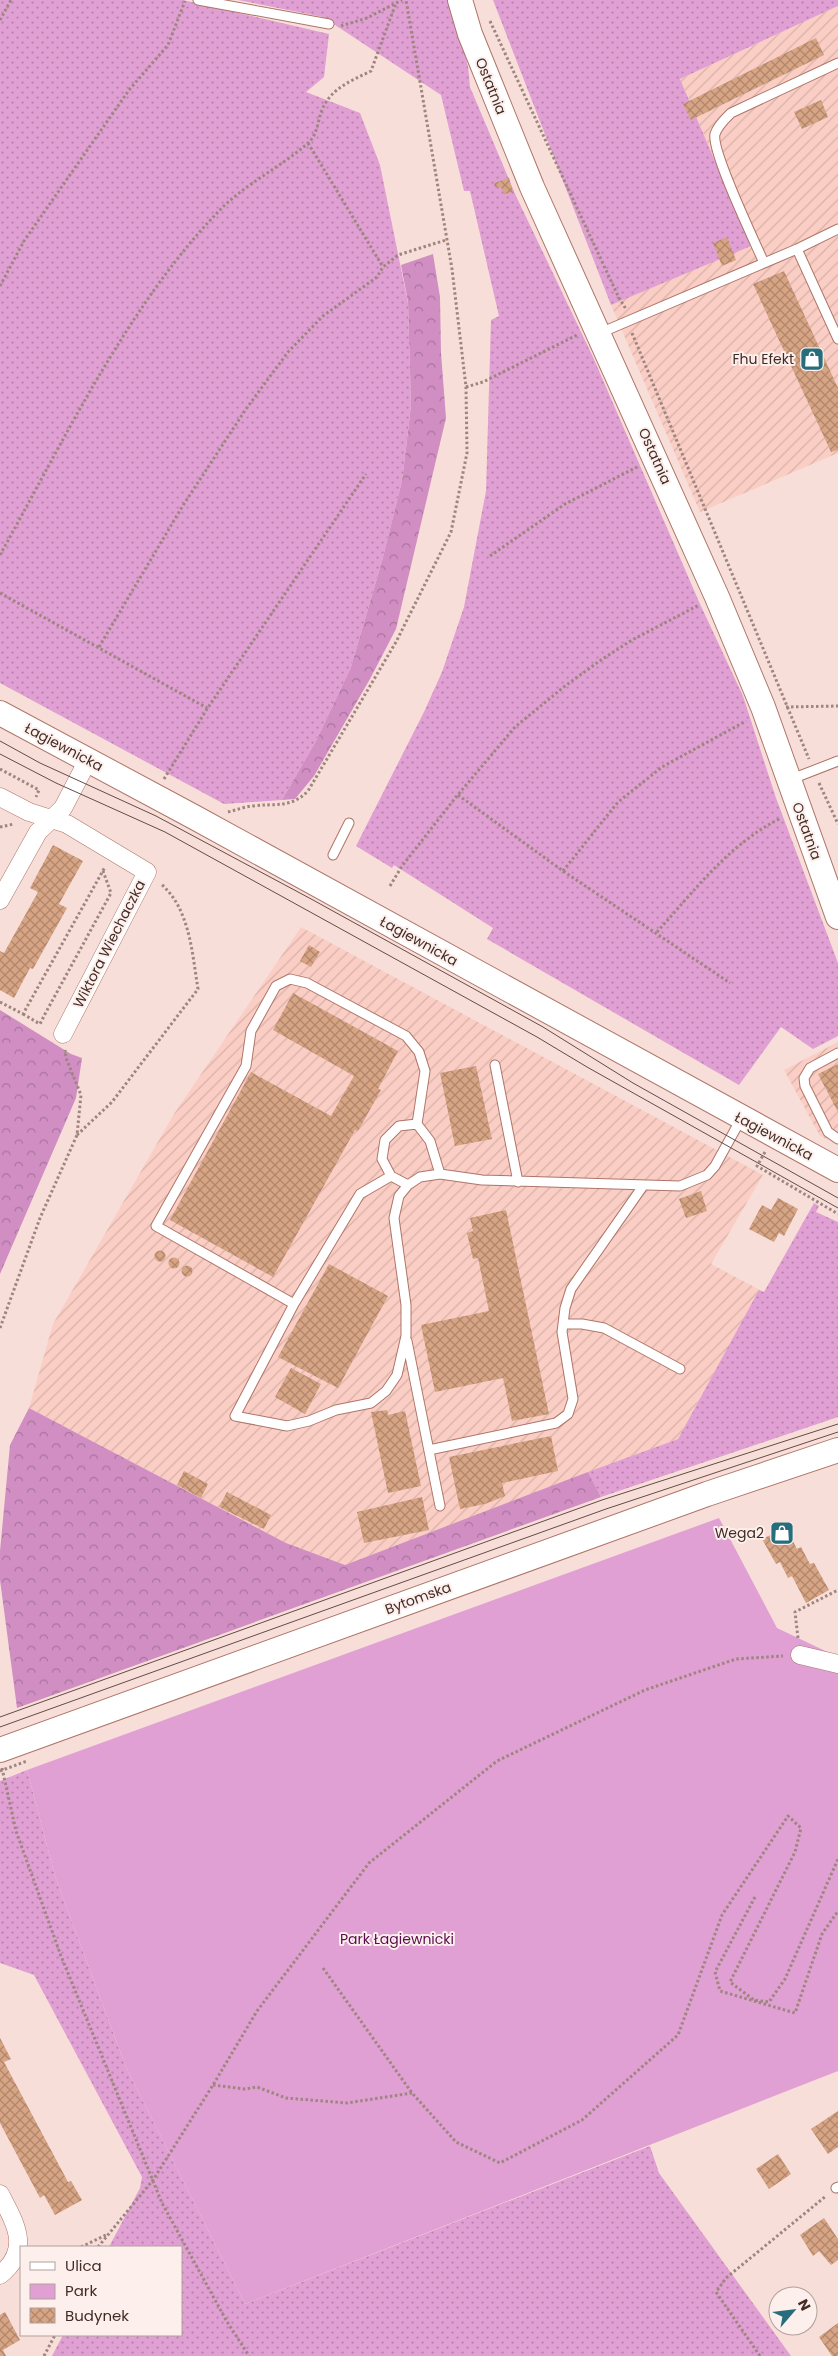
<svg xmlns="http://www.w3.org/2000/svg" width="838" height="2356" font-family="Poppins,sans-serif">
<defs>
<pattern id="industrial-furrows" width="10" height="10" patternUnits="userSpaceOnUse" patternTransform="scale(1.25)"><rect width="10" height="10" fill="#facec4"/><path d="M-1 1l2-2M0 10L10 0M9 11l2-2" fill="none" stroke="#d8b1a8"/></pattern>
<pattern id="grass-dots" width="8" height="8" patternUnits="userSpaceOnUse" patternTransform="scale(1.25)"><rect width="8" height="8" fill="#e0a0d3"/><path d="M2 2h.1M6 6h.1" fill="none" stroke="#b783ab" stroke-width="1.8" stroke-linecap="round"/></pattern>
<pattern id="forest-crowns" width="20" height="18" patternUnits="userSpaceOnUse" patternTransform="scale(1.25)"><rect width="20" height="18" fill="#d08ec3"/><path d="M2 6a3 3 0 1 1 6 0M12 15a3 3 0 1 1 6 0" fill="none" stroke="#aa749e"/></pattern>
<pattern id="building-cross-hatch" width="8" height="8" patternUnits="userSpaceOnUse" patternTransform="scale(1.25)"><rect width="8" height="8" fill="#d7a484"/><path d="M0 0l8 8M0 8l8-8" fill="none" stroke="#b0866c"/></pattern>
</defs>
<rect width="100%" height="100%" fill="#f8ded8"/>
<!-- industrial -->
<path fill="url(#industrial-furrows)" d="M838,6V453L700,512L611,305L751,245L680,79Z
M301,927L763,1175L711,1264L760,1290L678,1439L345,1565L286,1543L29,1408L53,1324L174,1114Z
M838,1042V1145L820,1136L784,1070Z"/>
<!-- grass -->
<path fill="url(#grass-dots)" d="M0,0H183L329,34L324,77L306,92L360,113L380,165L408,303L411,406L402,481L382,561L351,667L316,741L282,800L224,804L0,683Z
M238,0H450L468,66L470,87L516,196L593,357L700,604L743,696L776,798L838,963V1036L813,1049L781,1027L739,1085L487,939L493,928L394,865L392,868L356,846L424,712L442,672L464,607L486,491L491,320L499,316L470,191H464L441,95L323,17Z
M493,0H838V6L680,79L751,246L611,305Z
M814,1203L819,1206L816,1212L838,1222V1417L601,1497L588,1472L678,1439L759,1290L764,1292Z
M27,1770L55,1876L126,2067L245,2304L650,2146L659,2173L791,2356H52L63,2335H181V2247H109L140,2188L142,2177L34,1975L0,1963V1781Z"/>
<!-- forest -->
<path fill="url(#forest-crowns)" d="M433,254L440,297L441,353L446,418L396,629L370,679L314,776L295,799L282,800L316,741L351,667L382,561L402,481L411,406L408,302L401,265Z
M0,1010L71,1054L82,1058L76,1098L0,1274Z
M29,1408L286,1543L345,1565L588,1472L601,1497L17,1708L0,1580V1551L10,1445Z"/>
<!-- park -->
<path fill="#e0a0d3" d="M719,1518L777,1628L838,1657V2071L245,2304L126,2067L55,1876L27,1770Z"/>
<!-- building -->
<path fill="url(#building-cross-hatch)" d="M816,38L824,55L691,120L683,104Z
M821,100L828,117L802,129L794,112Z
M509,178L513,192L504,194L501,187L495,188L494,183Z
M727,237L736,260L722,266L713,243Z
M784,271L838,388V450L831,452L753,284Z
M53,845L83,861L59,904L67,908L33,969L30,968L14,998L0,990V951L4,953L38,892L30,888Z
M309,945L320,952L311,967L300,961Z
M293,993L398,1051L378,1089L381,1090L358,1131L355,1130L273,1277L170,1220L251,1072L331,1116L354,1076L273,1030Z
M838,1064V1112L818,1074Z
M476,1066L492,1139L455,1146L440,1073Z
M701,1191L707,1211L686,1218L679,1199Z
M778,1198L798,1209L784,1236L779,1233L774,1242L749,1229L762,1205L771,1210Z
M506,1210L549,1414L512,1421L503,1378L435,1392L421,1325L489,1311L478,1258L473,1259L467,1233L473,1231L470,1218Z
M154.5 1256a5.5 5.5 0 1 1 11 0a5.5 5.5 0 1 1-11 0Z
M168.5 1263a5.5 5.5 0 1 1 11 0a5.5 5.5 0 1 1-11 0Z
M329,1264L388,1296L338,1388L278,1357Z
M181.5 1271a5.5 5.5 0 1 1 11 0a5.5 5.5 0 1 1-11 0Z
M291,1368L321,1384L305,1414L275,1397Z
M387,1410L388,1415L405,1411L421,1486L388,1493L371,1412Z
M551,1436L558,1471L502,1483L505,1496L485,1504L460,1509L449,1457Z
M184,1471L208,1484L201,1498L177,1485Z
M227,1492L271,1515L264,1529L219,1507Z
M422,1497L429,1530L364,1543L357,1512Z
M786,1528L797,1549L801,1547L810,1564L814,1563L829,1590L806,1603L792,1576L788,1578L780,1562L776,1564L762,1539Z
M0,2038L11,2059L4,2062L68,2182L71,2181L82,2200L55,2215L44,2195L40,2198L0,2123Z
M838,2111V2147L828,2154L811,2129Z
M778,2154L791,2174L769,2189L756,2169Z
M824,2218L838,2239V2260L831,2265L819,2251L813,2256L800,2235Z
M5,2312L20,2340L3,2350L6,2356H0V2315Z
M838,2323V2356H832L819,2337Z"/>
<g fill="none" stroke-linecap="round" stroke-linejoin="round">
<!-- lane casing -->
<g stroke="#ae7568" stroke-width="11">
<path id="lane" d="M198,0L329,24
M797,249L838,339
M764,263C755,242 711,151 715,134C718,125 725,119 731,113L838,63
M600,333L797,249L838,229
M789,780L838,761
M333,855L349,823
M838,1053L810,1068L804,1078L805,1086L828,1132L838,1139
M495,1065L518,1182
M391,1176L360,1194L294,1304L235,1416L287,1426L309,1421L336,1410L371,1403L386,1391L397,1375L406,1336V1305L394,1218L399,1196L408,1185L420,1177L440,1174L482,1180L680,1186L707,1175L715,1166L741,1119
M408,1185L391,1176L382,1159L385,1140L399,1126L417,1124
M294,1304L156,1226L246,1066L251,1031L276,986L290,979L307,983L406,1036L419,1052L425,1071L417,1124L430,1141L440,1174
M563,1324H582L604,1328L680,1369
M407,1341L440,1506
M429,1450L556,1423L568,1414L573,1399L562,1332L565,1308L571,1289L643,1186
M836,2188L838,2187"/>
</g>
<!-- street casing -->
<g stroke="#ae7568" stroke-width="19">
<path id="street" d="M0,797L29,812L67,824L147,872L63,1034
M0,900L38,832L63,808L88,760
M800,1655L838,1664
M0,2194C15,2223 32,2249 0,2275"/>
</g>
<!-- secondary casing -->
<g stroke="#ae7568" stroke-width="26">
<path id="secondary" d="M460,0L470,34L532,187L717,597L763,707L838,917
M0,713L194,817L838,1170
M0,1750L707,1494L838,1450"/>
</g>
<!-- path -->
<path stroke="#9e857f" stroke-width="3" stroke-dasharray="2.5 2.5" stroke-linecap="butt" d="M0,20L11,0
M490,21L619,298L626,309
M341,26L367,18L402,0
M308,143L383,267
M0,286L24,241L129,90L168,45L185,1
M632,333L809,759
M466,387L483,382L577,335
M0,555C63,442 127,307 217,213C243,185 278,169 307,144C318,135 317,122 322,110C331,88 351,81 371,71L396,3
M490,556L565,504L637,467
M0,593L207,708
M99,647L182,507L246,409L288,352L323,316L377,277L383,267L398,255L446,240
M786,707L838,706
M0,769L39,790L36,797
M164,779L207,709L366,474
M819,783L838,824
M458,795L563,871L730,983
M228,812C236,810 244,807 252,806C275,803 290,809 308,791L396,642L451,532L467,453L466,387L452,269L406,0
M0,827L14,824
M563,871L618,802L662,767L746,721
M390,886L402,866L456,797L515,727L565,686L601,660L632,640L699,605
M657,932C694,891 730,843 781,818
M0,1002L23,1014L105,867
M23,1014L40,1024L45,1014L111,893L103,871
M77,1135L112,1102L198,989C192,953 190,909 161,884
M765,1152L757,1166L838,1214
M0,1328L40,1218L77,1135L81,1095L66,1058L65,1050
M798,1638L795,1612L838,1590
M2,1768L16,1831L61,1956L162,2203L226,2320L249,2356
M755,1897L715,1972L720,1991L795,2013L822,1934L838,1911
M323,1968L412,2093L456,2142L500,2163L582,2120L678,2035L722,1915L788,1816L801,1828L795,1852L730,1982L754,2000L769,2002L785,1979L838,1859
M213,2085L245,2089L257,2087L286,2098L347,2103L412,2093
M81,2247L106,2235
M98,2247L153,2180L213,2085L257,2011L369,1863L497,1761L645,1690L736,1659L783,1656
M44,2356L55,2335
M760,2356L716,2292L726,2278L826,2196"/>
<!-- lane -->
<use href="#lane" stroke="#fff" stroke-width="9"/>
<!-- street -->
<use href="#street" stroke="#fff" stroke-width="18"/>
<!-- secondary -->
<use href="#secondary" stroke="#fff" stroke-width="24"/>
<!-- tram -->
<path stroke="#644c46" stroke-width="1" d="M0,741L40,763L156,816L313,900L543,1027L633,1083L838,1198
M0,754L56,783L165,832L537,1037L587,1067L838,1208
M0,1717L602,1500L838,1424
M0,1727L606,1509L838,1432"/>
<!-- path-bridge -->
<path stroke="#9e857f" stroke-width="3" stroke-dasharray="2.5 2.5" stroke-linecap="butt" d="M0,1771L27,1761"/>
</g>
<!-- icons -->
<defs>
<g id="shop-square" transform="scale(1.25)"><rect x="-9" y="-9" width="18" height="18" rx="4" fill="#276d7b" stroke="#fcefec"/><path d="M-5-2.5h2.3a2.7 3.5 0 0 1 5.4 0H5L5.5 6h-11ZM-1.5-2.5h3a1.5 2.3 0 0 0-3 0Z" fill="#fff"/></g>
</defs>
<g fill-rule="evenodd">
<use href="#shop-square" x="812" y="359"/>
<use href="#shop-square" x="782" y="1533"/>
</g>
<g text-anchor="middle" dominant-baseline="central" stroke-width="4" stroke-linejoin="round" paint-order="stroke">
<!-- street labels -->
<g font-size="14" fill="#442c26" stroke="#fcefec">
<text transform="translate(491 86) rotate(68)">Ostatnia</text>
<text transform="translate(655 456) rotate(66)">Ostatnia</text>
<text transform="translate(64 747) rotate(28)">Łagiewnicka</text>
<text transform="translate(807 831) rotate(70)">Ostatnia</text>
<text transform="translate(419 941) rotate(29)">Łagiewnicka</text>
<text transform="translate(109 944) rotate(-63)">Wiktora Wiechaczka</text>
<text transform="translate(774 1136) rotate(28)">Łagiewnicka</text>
<text transform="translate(418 1598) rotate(-20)">Bytomska</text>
</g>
<!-- poi labels -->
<g font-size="14" fill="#442c26" stroke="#fcefec" text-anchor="end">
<text x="794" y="359">Fhu Efekt</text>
<text x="764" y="1533">Wega2</text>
</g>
<!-- park labels -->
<g font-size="14" fill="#5b0b52" stroke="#fcefec">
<text x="397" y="1939">Park Łagiewnicki</text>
</g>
</g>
<!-- legend -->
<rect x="20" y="2246" width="162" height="90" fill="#fcefec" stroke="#b2a19d"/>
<rect x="30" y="2262" width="25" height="8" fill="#ffffff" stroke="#b2a19d"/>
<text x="65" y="2271" font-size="15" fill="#442c26">Ulica</text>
<rect x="30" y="2284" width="25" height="15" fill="#e0a0d3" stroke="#b2a19d"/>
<text x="65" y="2296" font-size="15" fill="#442c26">Park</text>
<rect x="30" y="2308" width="25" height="15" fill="url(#building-cross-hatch)" stroke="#b2a19d"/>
<text x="65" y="2321" font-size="15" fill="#442c26">Budynek</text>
<!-- north arrow -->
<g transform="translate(793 2311) rotate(62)"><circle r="24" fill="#fcefec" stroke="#b2a19d"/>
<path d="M0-4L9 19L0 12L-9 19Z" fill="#276d7b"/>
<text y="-8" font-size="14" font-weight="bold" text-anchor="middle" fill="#442c26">N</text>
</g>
</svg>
